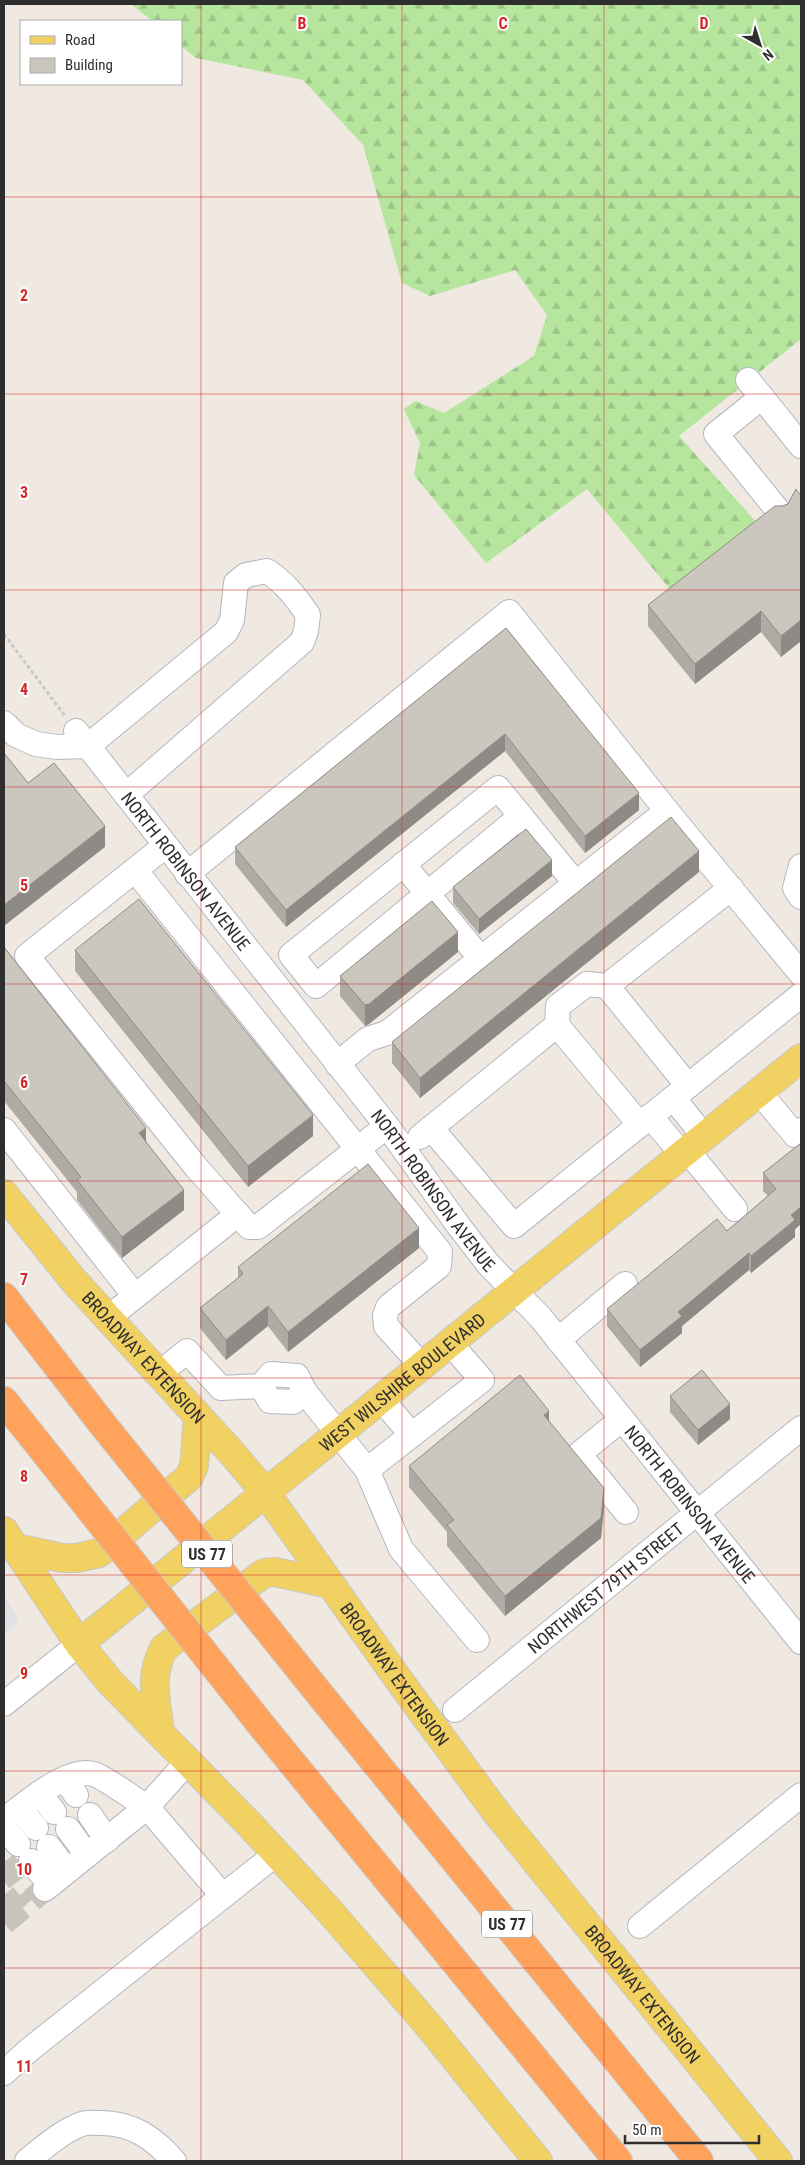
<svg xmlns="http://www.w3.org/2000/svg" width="805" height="2165" font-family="'Roboto Condensed',sans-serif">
<defs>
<pattern id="forest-firs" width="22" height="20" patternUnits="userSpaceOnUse" patternTransform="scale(1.25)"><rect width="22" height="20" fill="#b6e59e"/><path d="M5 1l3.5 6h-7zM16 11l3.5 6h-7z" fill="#9dc588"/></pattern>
</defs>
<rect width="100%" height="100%" fill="#efe9e1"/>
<!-- industrial -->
<path fill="#e3e1e8" d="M4,1595L19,1621L4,1634Z"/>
<!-- forest -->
<path fill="url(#forest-firs)" d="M131,4H801V339L679,436L759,525L673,593L587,489L486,563L414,475L420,443L404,409L415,401L444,413L534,356L547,315L515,270L430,296L402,283L363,145L303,80L196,58L181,46V21H152Z"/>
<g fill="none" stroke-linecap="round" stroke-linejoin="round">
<!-- minor-tunnel -->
<path stroke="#c8c4bd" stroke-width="24" stroke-dasharray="24 12" stroke-linecap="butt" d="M4,1862L33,1899
M4,1895L18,1912
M4,1923L45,1889"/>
<!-- minor casing -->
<g stroke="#b4b7c1" stroke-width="26">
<g id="minor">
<path d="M748,380L801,446"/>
<path d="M762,397L716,434L780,513"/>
<path d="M4,723L16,735L36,744L57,747L88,746L226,632L232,620L236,583L246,575L267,571C285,583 296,597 308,615L306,631L302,642L126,795"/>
<path id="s1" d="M76,731L390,1130L458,1225L489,1265L541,1318L801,1642"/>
<path d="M521,816L316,986L291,955L498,788L576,884"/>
<path d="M165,846L27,956L196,1167L249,1227H258L387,1126"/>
<path d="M403,864L481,959"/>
<path d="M801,866L795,888L801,897"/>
<path d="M135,870L440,1252L439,1266L388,1307L385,1316L386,1326L422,1366"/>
<path d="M187,874L509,612L667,811L801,974"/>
<path d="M607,986L688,1086"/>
<path d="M557,1025L640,1125"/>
<path d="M337,1064L368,1039L387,1033L667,811"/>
<path d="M759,1092L795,1135L801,1130"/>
<path d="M673,1098L704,1136"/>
<path d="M650,1116L682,1154"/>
<path d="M431,1128L514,1226L801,995"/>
<path d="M4,1130L135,1296"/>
<path d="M420,1137L557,1025L558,1006L587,984L607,986L731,888"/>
<path d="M687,1150L735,1209"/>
<path d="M108,1318L238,1214"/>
<path d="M558,1340L625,1284"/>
<path d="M159,1374L187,1351L221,1388L261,1386L271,1374L297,1376L305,1392L367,1470L401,1549L477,1640"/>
<path d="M261,1386L270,1401L293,1402L305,1392"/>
<path d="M381,1399L412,1435"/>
<path d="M622,1419L579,1454L626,1512"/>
<path d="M367,1470L482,1380L450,1343"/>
<path d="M4,1704L79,1644"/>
<path id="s2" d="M455,1710L801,1428"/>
<path d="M188,1761L147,1807L223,1896"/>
<path d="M65,1779L76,1795"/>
<path d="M40,1793L54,1812"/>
<path d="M20,1808L36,1828"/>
<path d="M90,1815L107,1840"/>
<path d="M4,1820C24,1805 68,1766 94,1774C107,1779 134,1799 147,1807L45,1889"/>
<path d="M4,1826L18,1844"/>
<path d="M68,1829L87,1855"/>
<path d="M49,1847L67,1871"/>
<path d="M31,1861L50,1885"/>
<path d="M640,1926L801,1795"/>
<path d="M4,2073L29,2050L276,1854"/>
<path d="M27,2161C43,2148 62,2131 82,2124C87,2122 95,2123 101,2123C132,2123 154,2138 174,2161"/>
</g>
</g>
<!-- major casing -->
<g stroke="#c9c9c9" stroke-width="30">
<g id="major">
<path id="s3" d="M4,1194L74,1281L231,1452L265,1492L401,1683L496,1812L778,2161"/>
<path d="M4,1531L79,1644L111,1683L249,1824L326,1907L428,2025L538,2161"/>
<path d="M16,1548L62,1558H77L99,1553L189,1477L194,1466L198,1416"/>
<path id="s4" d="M79,1644L801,1058"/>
<path d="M160,1733C157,1701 148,1678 164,1648L264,1573L275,1572L330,1584"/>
</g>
</g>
<!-- highway casing -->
<g stroke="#c9c9c9" stroke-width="30">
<path id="highway" d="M4,1297L100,1421
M4,1401L51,1460
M314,1687L699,2161
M262,1726L618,2161"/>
</g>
<!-- path -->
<path stroke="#c9c9c9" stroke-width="3" stroke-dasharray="4 2.5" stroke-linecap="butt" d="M4,634L65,716"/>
<!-- minor -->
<use href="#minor" stroke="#fff" stroke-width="24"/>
<!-- major -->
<use href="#major" stroke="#f2d163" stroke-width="28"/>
<!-- highway -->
<use href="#highway" stroke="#ffa35c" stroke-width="28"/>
<!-- highway-bridge casing -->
<g stroke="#c9c9c9" stroke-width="30" stroke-linecap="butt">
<path id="highway-bridge" d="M100,1421L314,1687
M51,1460L262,1726"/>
</g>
<!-- highway-bridge -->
<use href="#highway-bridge" stroke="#ffa35c" stroke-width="28"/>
</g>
<!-- wall -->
<path fill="#afaba4" d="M801,496V641L781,657L761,632L695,684L648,626V605L782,506L788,504Z
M506,628L639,810L585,853L505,751L286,927L235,864V847Z
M699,872L420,1098L392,1063V1042Z
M552,876L479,934L453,903V887Z
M4,947L146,1141L184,1210L122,1258L77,1200V1192L4,1101Z
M75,950L313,1136L248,1187L75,971Z
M458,952L369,1024L365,1026L340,996V976Z
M801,1143V1224L795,1229V1237L751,1273L749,1270L682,1326V1333L640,1367L607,1326V1309L727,1231L768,1196L763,1191V1173Z
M419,1248L288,1352L268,1326L226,1360L200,1328V1308L238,1278V1267Z
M670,1396L730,1419L698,1445L670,1412Z
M549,1421L604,1508L601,1538L505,1616L447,1546V1532L409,1487V1466Z"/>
<!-- shaded-wall -->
<path fill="#8e8b86" d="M761,611V632L695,684V664Z
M801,620V641L781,657V636Z
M505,734V751L286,927V910Z
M639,793V810L585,853V836Z
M105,826V847L4,926V905Z
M699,851V872L420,1098V1078Z
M552,860V876L479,934V919Z
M458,932V952L369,1024L365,1026V1005Z
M313,1115V1136L248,1187V1166Z
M146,1128V1149L139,1133Z
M184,1190V1210L122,1258V1237Z
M801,1207V1224L795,1229V1237L751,1273V1256L791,1215Z
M419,1228V1248L288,1352V1332Z
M749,1253V1270L682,1326V1333L640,1367V1350L678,1312Z
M268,1306V1326L226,1360V1340Z
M730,1404V1419L698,1445V1430Z
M549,1411V1431L544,1415Z
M604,1488V1508L601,1538L505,1616V1596Z"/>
<!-- building -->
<path fill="#cbc7bf" stroke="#8e8b86" d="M796,489L801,496V620L781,636L761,611L695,664L648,605L775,506H782L788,504Z
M506,628L639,793L585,836L505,734L286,910L235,847Z
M4,753L28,783L54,763L105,826L4,905Z
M671,817L699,851L420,1078L392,1042Z
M526,829L552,860L479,919L453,887Z
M139,899L313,1115L248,1166L75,950Z
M432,901L458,932L369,1004L365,1005L340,976Z
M4,947L146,1128L139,1133L184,1190L122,1237L77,1180L81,1177L4,1081Z
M801,1143V1207L791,1215L795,1220L751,1256L749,1253L678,1312L682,1316L640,1350L607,1309L717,1219L727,1231L776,1189L763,1173Z
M368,1164L419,1228L288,1332L268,1306L226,1340L200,1308L243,1274L238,1267Z
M702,1370L730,1404L698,1430L670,1396Z
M520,1375L549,1411L544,1415L604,1488L601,1518L505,1596L447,1525L454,1520L409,1466Z"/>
<!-- grid -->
<path fill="none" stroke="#d62828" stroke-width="1" stroke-opacity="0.55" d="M201,4V2161M402,4V2161M604,4V2161M4,197H801M4,394H801M4,590H801M4,787H801M4,984H801M4,1181H801M4,1378H801M4,1575H801M4,1771H801M4,1968H801"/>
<g text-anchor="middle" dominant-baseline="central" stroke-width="4" stroke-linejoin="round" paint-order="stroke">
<!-- shield labels -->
<g fill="#fff" stroke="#6d6d6d" stroke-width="1">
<rect x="182" y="1540.5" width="50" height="27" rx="4"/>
<rect x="482" y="1910.5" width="50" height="27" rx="4"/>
</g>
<g font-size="16" font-weight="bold" fill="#2e2e2e">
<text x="207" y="1554">US 77</text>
<text x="507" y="1924">US 77</text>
</g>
<!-- street labels -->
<g font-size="18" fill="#2e2e2e" stroke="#fff">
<text stroke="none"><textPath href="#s1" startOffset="178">NORTH ROBINSON AVENUE</textPath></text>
<text stroke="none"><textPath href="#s1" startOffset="582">NORTH ROBINSON AVENUE</textPath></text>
<text stroke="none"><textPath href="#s3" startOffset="215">BROADWAY EXTENSION</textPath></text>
<text stroke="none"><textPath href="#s4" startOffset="416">WEST WILSHIRE BOULEVARD</textPath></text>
<text stroke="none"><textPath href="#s1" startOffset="988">NORTH ROBINSON AVENUE</textPath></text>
<text stroke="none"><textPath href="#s2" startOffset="194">NORTHWEST 79TH STREET</textPath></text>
<text stroke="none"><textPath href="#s3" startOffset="620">BROADWAY EXTENSION</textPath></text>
<text stroke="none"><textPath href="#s3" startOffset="1025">BROADWAY EXTENSION</textPath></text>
</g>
</g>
<g font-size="16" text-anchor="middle" font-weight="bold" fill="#d62828" stroke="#fff" stroke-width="4" stroke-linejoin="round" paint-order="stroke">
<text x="302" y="29">B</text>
<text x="503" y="29">C</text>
<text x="704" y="29">D</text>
<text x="24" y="301">2</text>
<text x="24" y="498">3</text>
<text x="24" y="695">4</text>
<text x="24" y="891">5</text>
<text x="24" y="1088">6</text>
<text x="24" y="1285">7</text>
<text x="24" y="1482">8</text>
<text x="24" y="1679">9</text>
<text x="24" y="1875">10</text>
<text x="24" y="2072">11</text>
</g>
<!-- border -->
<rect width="805" height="2165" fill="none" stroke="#2e2e2e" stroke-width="10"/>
<!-- legend -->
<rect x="20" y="20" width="162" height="65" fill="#ffffff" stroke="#ababab"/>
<rect x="30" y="36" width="25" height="8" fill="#f2d163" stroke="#ababab"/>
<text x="65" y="45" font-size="15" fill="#2e2e2e">Road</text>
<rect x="30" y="58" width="25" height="15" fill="#cbc7bf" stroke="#ababab"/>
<text x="65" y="70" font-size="15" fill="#2e2e2e">Building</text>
<!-- north arrow -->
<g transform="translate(760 45) rotate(141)" stroke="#ffffff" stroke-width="4" paint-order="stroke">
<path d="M0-4L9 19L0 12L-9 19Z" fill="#2e2e2e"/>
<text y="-8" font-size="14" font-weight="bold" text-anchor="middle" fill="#2e2e2e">N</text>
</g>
<!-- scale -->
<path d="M625 2135v8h134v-8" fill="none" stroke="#2e2e2e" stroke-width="2.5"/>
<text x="632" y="2135" font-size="15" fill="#2e2e2e" stroke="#ffffff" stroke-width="4" paint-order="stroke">50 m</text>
</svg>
